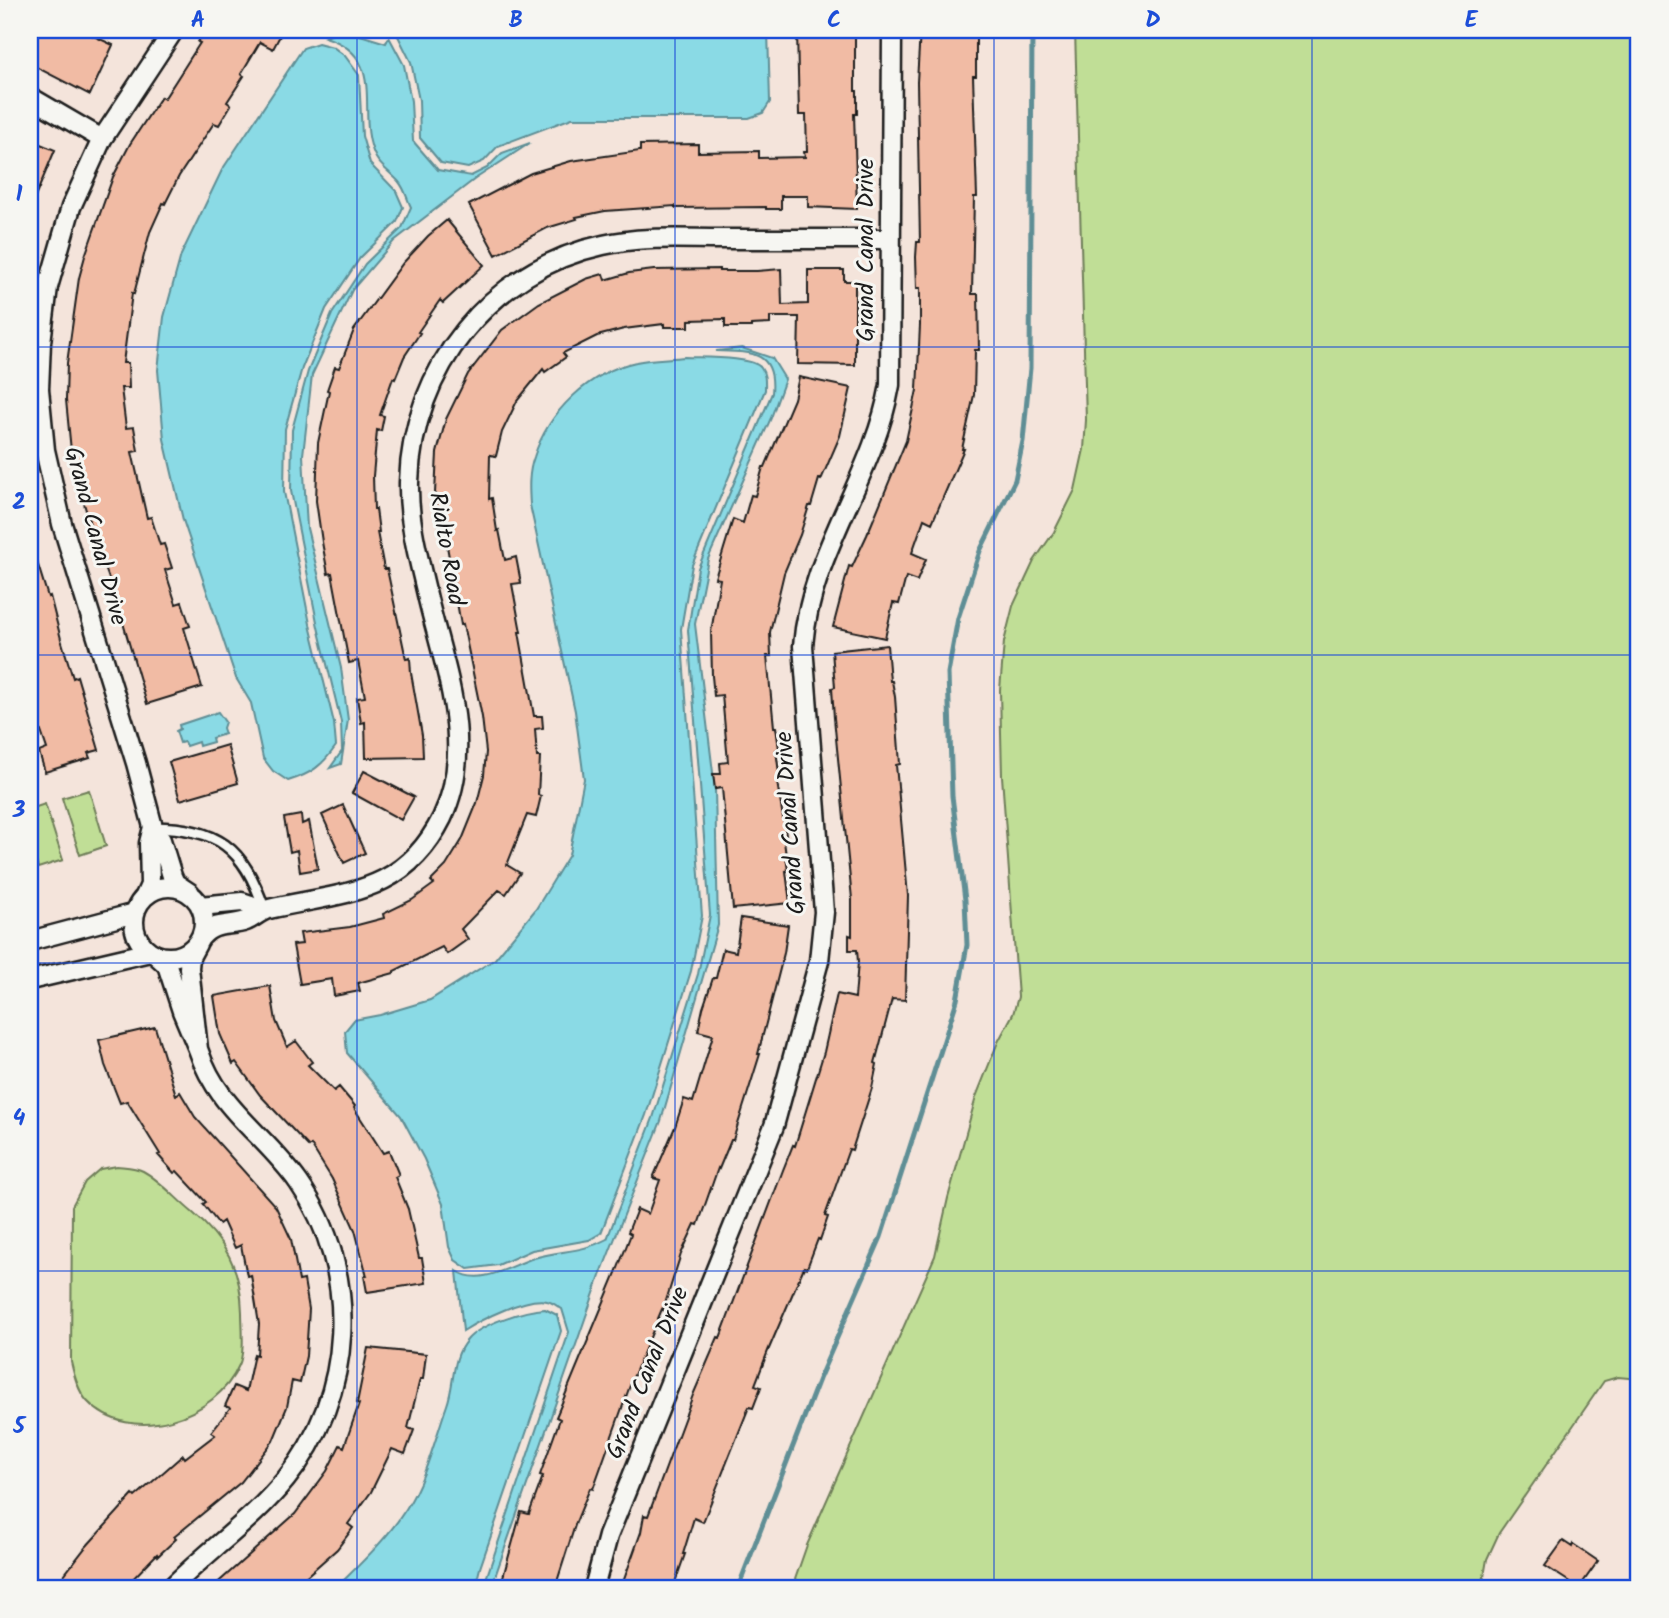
<svg xmlns="http://www.w3.org/2000/svg" width="1669" height="1618" font-family="Kalam,sans-serif">
<rect width="100%" height="100%" fill="#f4e4db"/>
<filter id="ink" filterUnits="userSpaceOnUse"><feTurbulence type="fractalNoise" baseFrequency=".0143" numOctaves="2"/><feDisplacementMap in="SourceGraphic" scale="14" xChannelSelector="R" yChannelSelector="G"/><feConvolveMatrix kernelMatrix="1 2 1 2 8 2 1 2 1" color-interpolation-filters="sRGB"/></filter>
<g filter="url(#ink)">
<!-- green -->
<path fill="#c0de96" stroke="#6e7d59" stroke-width="2" d="M1075,30H1639V1379L1618,1377L1604,1381L1499,1533L1487,1559L1482,1588H792L807,1545L935,1256L948,1198L976,1097L998,1042L1013,1014L1018,997L1002,776L1000,690L1004,642L1013,606L1034,561L1054,532L1075,490L1084,449L1086,420Z
M89,790L106,846L80,855L62,798Z
M45,804L63,860L38,868L30,843V809Z
M117,1166C125,1167 135,1167 143,1171C160,1180 176,1199 192,1212C225,1240 241,1268 242,1312C242,1326 245,1353 239,1365C217,1418 130,1447 87,1401C78,1391 74,1375 71,1362L72,1206L85,1182L100,1169Z"/>
<!-- water -->
<path fill="#8adae5" stroke="#5e8e95" stroke-width="2" d="M344,30L386,43L389,37L404,65L411,101L413,141L438,170L471,176L487,168L502,153L530,143L475,179L394,241L352,290L312,375L303,455L307,528L341,668L348,720L341,764L330,768L342,751L341,722L318,627L291,491L292,430L308,371L332,314L365,264L402,228L411,207C407,199 405,189 399,182C392,174 381,167 376,158C353,115 391,58 325,37Z
M395,30H768L770,102L763,113L749,118H572L498,146L484,161L468,168L441,163L420,138L419,100L411,62Z
M318,43L333,47L345,56L359,75L362,136L370,164L396,191L403,207L397,222L360,258L326,309L302,368L285,429L284,492L311,629L334,723L336,746C322,766 311,774 288,781L273,771L263,758L251,703L236,678L183,520L164,439L158,370L164,317L181,255L222,170L303,48Z
M742,348L772,358L785,379L771,418L708,559L695,624L715,789L718,925L661,1121L600,1276L491,1588H483L569,1332L562,1309C557,1306 552,1302 547,1301C527,1296 480,1320 463,1331L457,1271C481,1287 511,1265 534,1258C560,1250 582,1253 607,1239L653,1118L698,974L710,915L688,630L698,568L772,393C776,350 750,352 716,351Z
M685,357C701,358 753,356 761,368C766,375 765,382 765,390L692,565L681,629L702,916L691,971L646,1115L601,1233L589,1240L532,1250L498,1265L468,1269L455,1260L449,1247L443,1204L424,1159L401,1116L347,1053L345,1031L354,1020L380,1015L430,1000L495,959L536,909L569,855L584,779L575,711L530,505C529,489 528,473 534,457C548,412 589,372 636,362C652,358 669,359 685,357Z
M218,712L225,722L223,728L225,734L212,738L213,742L199,746L198,742L186,746L184,742L180,743L176,731L180,729L179,725Z
M545,1309L557,1315L561,1331L480,1568L475,1588H336C361,1563 387,1539 406,1509C426,1478 435,1439 447,1405C455,1383 451,1358 467,1340C480,1324 525,1310 545,1309Z"/>
<g fill="none" stroke-linecap="round" stroke-linejoin="round">
<!-- stream -->
<path stroke="#5e8e95" stroke-width="5" d="M738,1588L819,1379L881,1237L957,1000L967,945L965,900L952,796L948,673L958,618L980,551L1015,480L1023,441L1030,368L1032,30"/>
</g>
<!-- building -->
<path fill="#f1bba4" stroke="#1c1c1c" stroke-width="2" d="M30,30H81L113,45L90,95L30,64Z
M205,30H283L273,49L260,42L241,74L244,76L227,102L231,105L219,125L214,123L179,176L165,204L163,203L150,232L134,294L132,293L123,363H128L129,388H121L126,428L134,427L138,451L132,452L147,518L151,517L160,545L164,544L172,568L165,570L176,604L182,602L190,626L184,628L202,687L147,704L121,616L119,617L111,594L114,593L91,528L72,461L66,400L67,363L79,278L85,256L113,177L130,144L161,97L164,99L200,43L198,42Z
M855,30V91H857V114H854L857,209L808,207V196H781V209H766V207L675,208V206L605,211L576,217L577,219L547,228L496,255L469,205L531,173L571,161L640,151V145L698,144V152L759,151V158L805,157L804,152H807L806,115H799L797,31Z
M920,30H976V76H973L977,197H974L972,294H978L979,350H975L974,395L962,449H964L932,523L924,519L912,553L926,559L917,581L906,577L899,604L893,603L885,638L833,627L849,566L852,567L867,535L906,441L917,390L920,325V288H917L916,257L917,242H920L917,82Z
M33,141L55,150L30,209V149Z
M447,220L484,265L443,303L440,300L418,332L420,333L404,357L395,379L393,378L380,415L384,416L381,431L377,430L373,476L374,509H376L379,532H377L384,569H387L406,659L410,658L411,673L422,735L423,757L366,758L365,722L361,723L357,698L365,697L358,661L349,663L332,573L328,574L322,542L316,501L318,443L329,391L327,390L335,367L339,368L354,330L403,263L428,236Z
M719,269V271H757L781,269L782,305L808,304V270H844V281H855V365L798,364L799,317H770V324L751,325V327H725V319L689,320V327H664V324L624,329L597,336L563,353L566,357L545,372L543,369L517,401L502,432L496,456L490,455L489,499L492,498L497,531L499,530L505,560L516,557L521,583L512,584L521,632H519L534,716H542L543,728L535,729L537,757H540L538,795L541,796L536,817L527,815L507,865L520,873L506,894L499,890L461,929L468,939L447,954L442,947L394,971V973L358,983L360,991L334,996L332,979L300,984L293,945L302,944L300,933L350,927L384,918L383,914L412,900L434,884L431,881L446,866L462,840L477,803L484,775L486,752L482,717L463,624L461,625L444,529L440,530L435,493L437,453L446,419L468,374L502,330L539,303L586,279L603,274L605,280L629,273L654,270Z
M799,377L851,388L840,436L821,480L819,479L811,506H809L800,535L784,573L770,632L771,656H767L774,727H776L779,749L776,750L780,781L777,782L787,841H784L788,871H786L790,903L733,909L722,788L715,789L713,774H721L720,763L728,762L722,695L714,696L712,676L711,632L720,579L715,578L733,519L743,523L751,495L755,496L763,467H765L794,399Z
M30,549H33L48,597L50,596L61,639L73,678L77,676L99,750L88,753L90,758L45,772L39,752L47,749L35,714L30,716Z
M887,645L890,681H892L895,697L900,764L896,765L908,896L905,1000L892,999L875,1063L877,1064L872,1088L852,1150L849,1149L825,1216L828,1217L820,1240L818,1239L807,1268L804,1267L768,1351L755,1385L761,1387L753,1408L749,1407L703,1522L694,1518L683,1554H685L673,1588H621L641,1532L644,1515L648,1516L693,1395L718,1337L720,1338L783,1170L793,1145L795,1146L824,1052L837,994L855,998L858,962L857,950H849V935L852,936V899L834,718L832,688L835,687L832,651Z
M227,745L238,783L180,800L169,762Z
M364,771L414,797L401,820L352,793Z
M343,805L365,853L344,863L322,815Z
M301,815L302,824L309,821L318,869L300,872L297,850L290,852L284,818Z
M741,918L788,925L784,953L758,1054H760L733,1140H731L719,1169L718,1168L698,1225L695,1224L681,1254L663,1310L662,1309L632,1380L593,1489L590,1488L576,1522L555,1588H500L521,1512L529,1514L543,1476L540,1475L560,1419L556,1417L618,1268L631,1234L628,1232L637,1209L648,1214L660,1180L653,1178L675,1127L684,1099L693,1102L713,1035L698,1031L703,1008L713,978H716L723,949L736,952Z
M270,986L276,1021L287,1047L296,1041L312,1062L308,1065L334,1091L339,1087L355,1106L354,1108L383,1153L389,1151L399,1175L395,1177L408,1209L419,1258H422L426,1283L367,1292L364,1276H367L355,1230L332,1179L311,1145L309,1147L260,1095L236,1062L233,1064L220,1034L214,996Z
M155,1027L176,1095L180,1092L195,1117L276,1207L291,1239L299,1281L304,1280L309,1309L306,1356L300,1383L292,1381L287,1407L273,1441L241,1482L174,1537L176,1539L158,1556L157,1554L124,1588H54L85,1548L133,1495L135,1497L183,1455L185,1458L215,1435L211,1432L230,1408L225,1406L234,1386L246,1391L254,1354L257,1355L259,1324L251,1275L247,1276L241,1245L235,1248L223,1221L219,1224L203,1204L206,1202L177,1171L174,1173L158,1155L160,1154L127,1101L120,1103L105,1065L99,1040Z
M368,1348L426,1354L423,1379H420L408,1428L414,1430L405,1454L392,1449L371,1492L348,1524L353,1528L337,1549L293,1588H212L295,1514L327,1471L340,1445L344,1447L359,1404L357,1403Z
M1563,1541L1572,1547L1573,1544L1598,1561L1579,1588L1545,1566Z"/>
<g fill="none" stroke-linecap="round" stroke-linejoin="round">
<!-- lane casing -->
<g stroke="#1c1c1c" stroke-width="14">
<path id="lane" d="M153,827C218,828 243,847 264,908"/>
</g>
<!-- street casing -->
<g stroke="#1c1c1c" stroke-width="23">
<path id="street" d="M174,30L102,139L71,207L48,287L41,342L39,389L45,450L62,524L136,763L153,827L161,840L172,876L175,883L190,893
M30,97L102,139
M134 922a35 35 0 1 1 70 0a35 35 0 1 1-70 0Z
M145,896L150,885L149,843L153,827
M200,906L242,902L265,910
M201,937C214,921 230,927 246,921C254,918 260,911 269,909C342,892 403,896 442,818C476,747 445,670 428,599C419,560 408,522 409,482C412,369 491,269 603,245C642,236 682,239 721,239C777,239 834,239 890,239
M30,941L135,913
M156,955L167,965L182,1011L198,1049L189,968L190,957L197,944
M30,980L150,952
M171,1588C208,1550 253,1520 286,1479C354,1396 361,1272 299,1183C264,1133 218,1110 198,1049
M594,1588L608,1536L774,1126L819,961L824,912L803,646C810,553 874,476 890,385L892,30"/>
</g>
<!-- lane -->
<use href="#lane" stroke="#f6f6f2" stroke-width="9"/>
<!-- street -->
<use href="#street" stroke="#f6f6f2" stroke-width="18"/>
</g>
</g>
<!-- grid -->
<path fill="none" stroke="#1d4ed8" stroke-width="2" stroke-opacity="0.55" d="M357,30V1588M675,30V1588M994,30V1588M1312,30V1588M30,347H1639M30,655H1639M30,963H1639M30,1271H1639"/>
<g text-anchor="middle" dominant-baseline="central" stroke-width="6" stroke-linejoin="round" paint-order="stroke">
<!-- street labels -->
<g font-size="24" fill="#1c1c1c" stroke="#f6f6f2">
<text transform="translate(866 250) rotate(-90)">Grand Canal Drive</text>
<text transform="translate(95 536) rotate(75)">Grand Canal Drive</text>
<text transform="translate(446 549) rotate(80)">Rialto Road</text>
<text transform="translate(791 823) rotate(-94)">Grand Canal Drive</text>
<text transform="translate(648 1373) rotate(-68)">Grand Canal Drive</text>
</g>
</g>
<!-- margin -->
<rect width="1669" height="1618" fill="none" stroke="#f6f6f2" stroke-width="77"/>
<rect x="38" y="38" width="1592" height="1542" fill="none" stroke="#1d4ed8" stroke-width="2.5"/>
<g font-size="23" text-anchor="middle" font-weight="bold" fill="#1d4ed8">
<text x="198" y="27">A</text>
<text x="516" y="27">B</text>
<text x="834" y="27">C</text>
<text x="1153" y="27">D</text>
<text x="1471" y="27">E</text>
<text x="19" y="201">1</text>
<text x="19" y="509">2</text>
<text x="19" y="817">3</text>
<text x="19" y="1125">4</text>
<text x="19" y="1433">5</text>
</g>
</svg>
